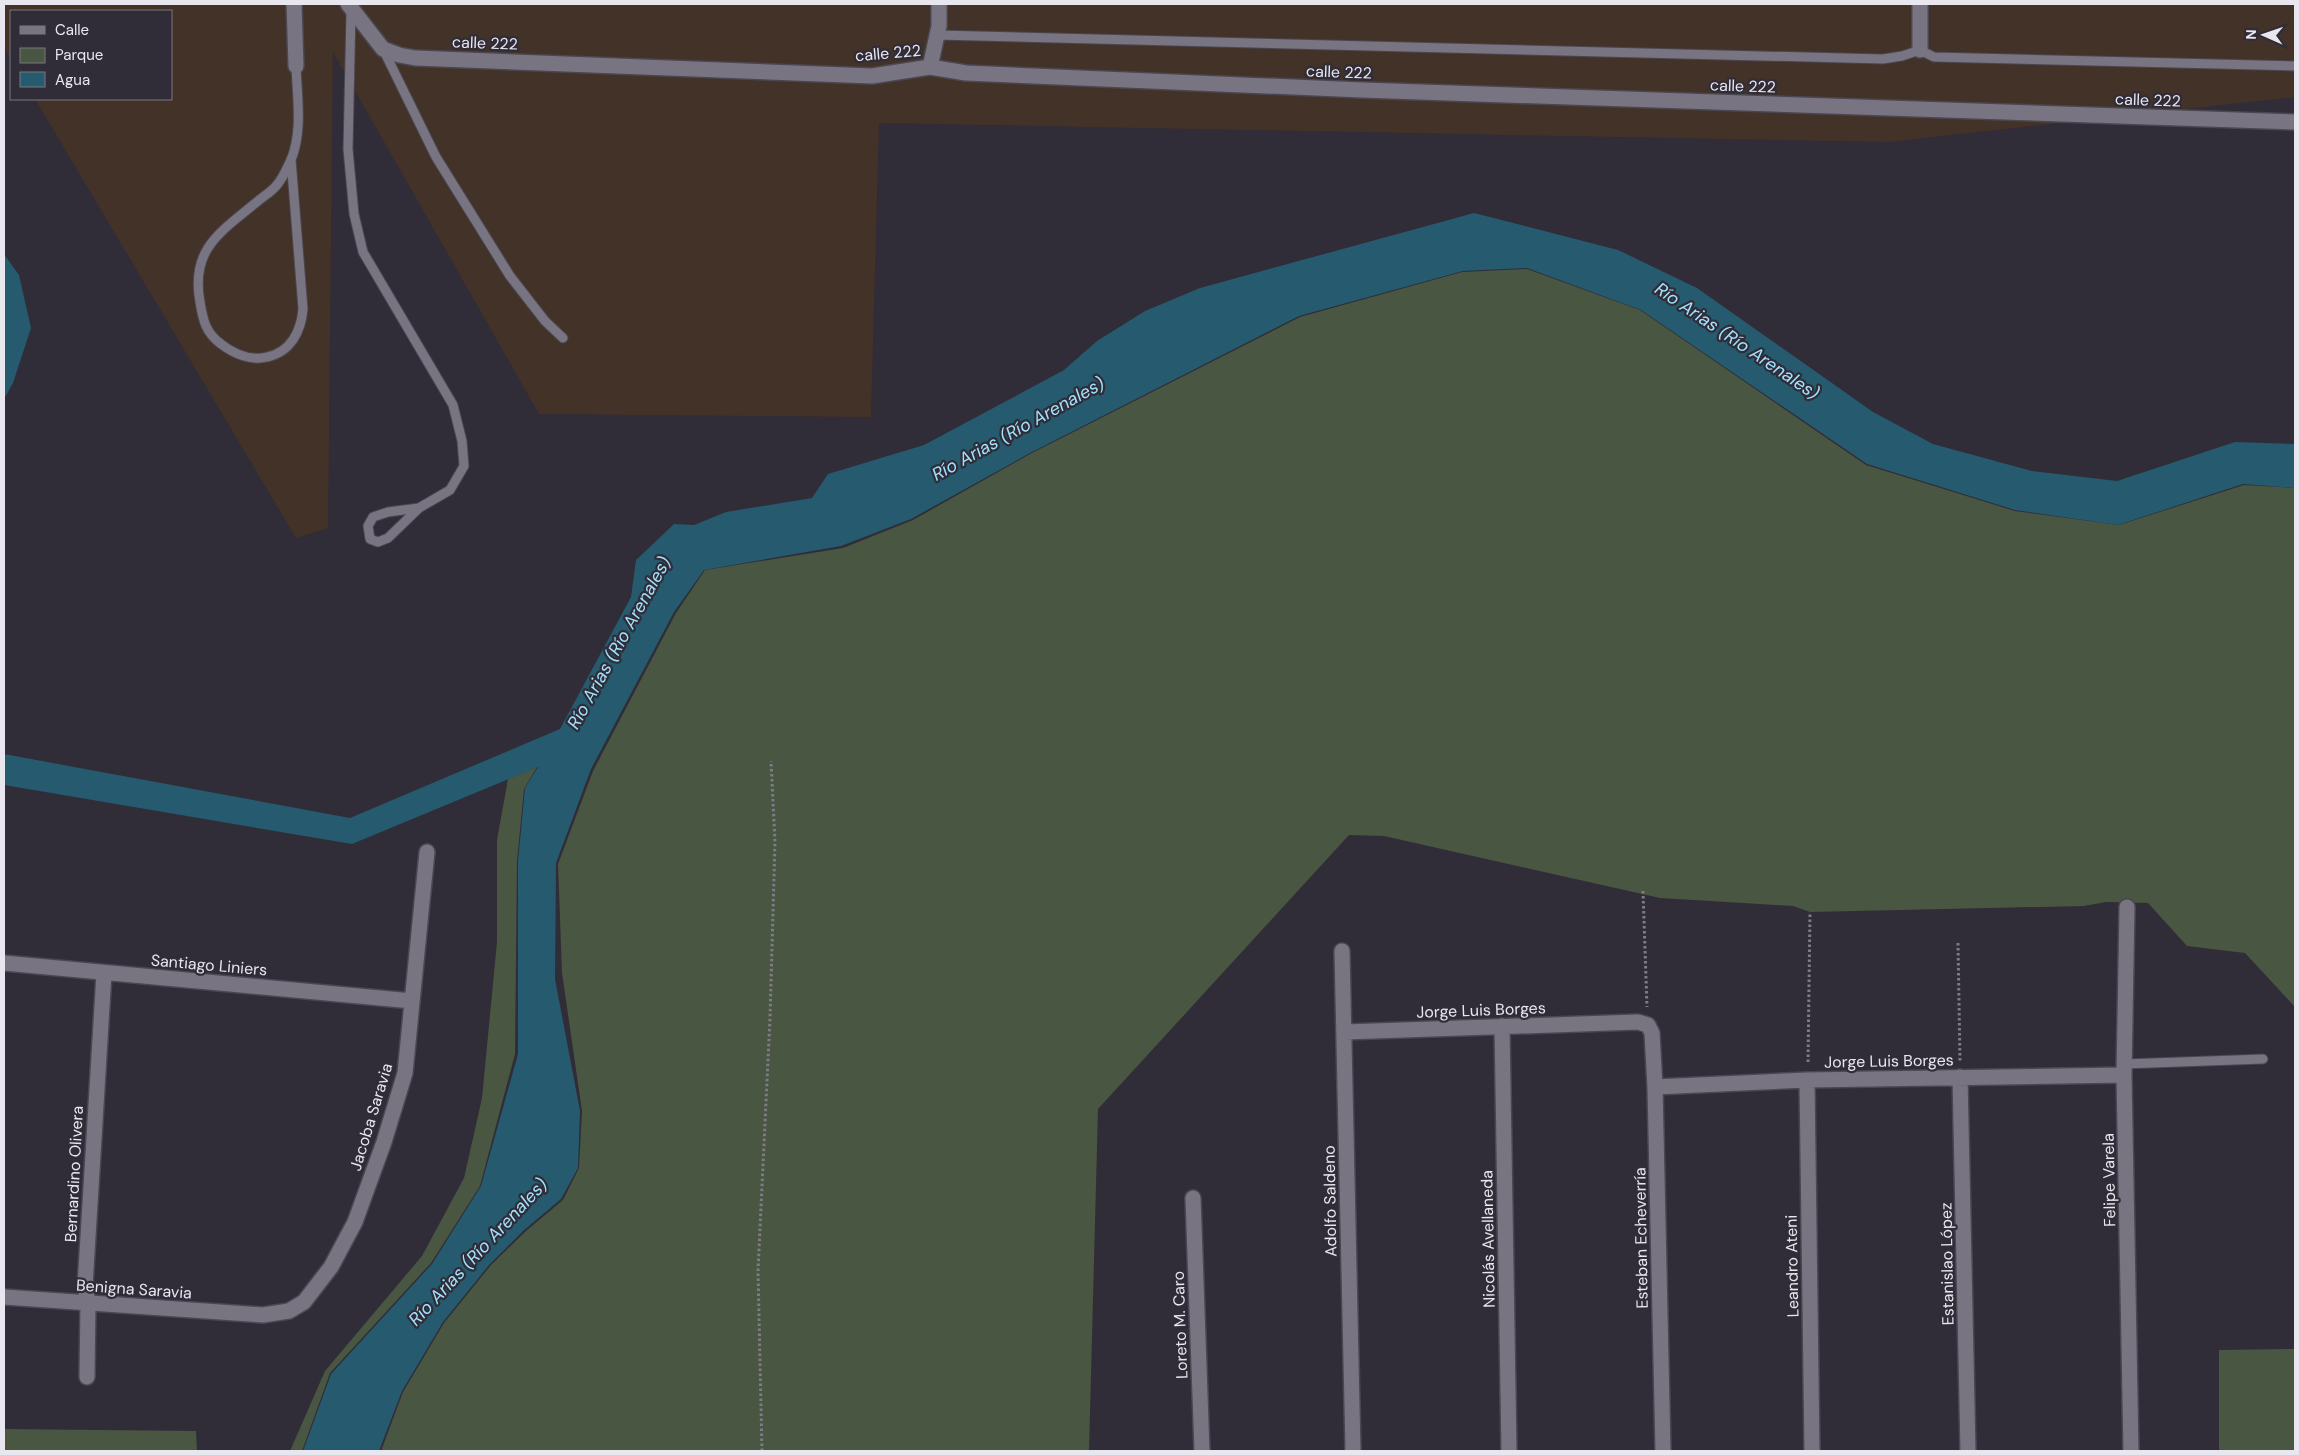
<svg xmlns="http://www.w3.org/2000/svg" width="2299" height="1455" font-family="'DM Sans',sans-serif">
<rect width="100%" height="100%" fill="#302c38"/>
<!-- industrial -->
<path fill="#433228" d="M4,4H2295V97L1888,142L879,123L871,417L539,414L333,52L328,528L296,538L35,99H171V11H11V59L4,47Z"/>
<!-- green -->
<path fill="#495641" d="M1527,269L1640,310L1866,465L2015,511L2119,525L2244,485L2295,488V1007L2245,953L2187,946L2148,903L2106,902L2084,906L1810,912L1793,906L1660,898L1384,836L1349,835L1098,1109L1089,1451H381L403,1392L444,1323L491,1265L526,1231L563,1200L579,1168L582,1111L562,973L558,864L593,771L676,613L705,570L843,548L913,520L1030,454L1300,317L1462,272Z
M537,767L524,789L517,861L515,1054L480,1186L431,1263L330,1373L302,1451H290L325,1371L422,1256L464,1178L482,1098L497,942V840L508,779Z
M2295,1349V1451H2219V1350Z
M4,1429L196,1431L197,1451H4Z"/>
<!-- water -->
<path fill="#265a6e" d="M1474,213L1618,250L1697,288L1873,412L1933,444L2032,471L2117,481L2235,442L2295,444V488L2243,484L2118,525L2015,510L1867,464L1641,310L1527,268L1463,271L1299,316L1030,453L911,519L841,546L704,570L674,612L591,769L556,863L555,979L580,1111L578,1168L561,1199L523,1231L489,1265L443,1322L402,1391L379,1451H303L331,1374L432,1264L481,1186L518,1054V861L525,788L538,767L352,844L4,785V754L350,818L560,729L631,597L636,560L674,524L694,525L726,512L812,498L828,474L924,445L1064,370L1097,341L1145,311L1200,288Z
M4,254L19,275L31,328L13,383L4,399Z"/>
<g fill="none" stroke-linecap="round" stroke-linejoin="round">
<!-- lane casing -->
<g stroke="#4a4751" stroke-width="11">
<path id="lane" d="M351,11L348,149L354,214L363,252L453,405L462,441L464,466L450,490L419,508L388,512L373,517L368,526L370,539L378,542L388,538L419,508
M937,35L1883,59L1902,56L1920,50L1934,57L2295,66
M383,49L436,157L510,276L545,321L563,338
M291,159L303,309C301,331 291,352 267,357C251,361 234,354 221,344C206,333 203,321 200,302C190,248 222,231 258,201C264,196 271,192 276,186C282,180 287,168 291,160C303,131 297,96 296,66
M2124,1064L2263,1059"/>
</g>
<!-- street casing -->
<g stroke="#4a4751" stroke-width="18">
<path id="street" d="M294,4L296,66
M348,4L383,49L399,55L415,58L872,76L930,67L966,73L1362,90L2295,122
M1920,50V4
M930,67L939,26V4
M2127,907L2124,1075L2131,1451
M1342,951L1353,1451
M4,963L412,1001
M1502,1026L1509,1451
M1345,1032L1638,1022L1648,1025L1652,1033L1655,1087L1663,1451
M1960,1077L1968,1451
M1807,1080L1812,1451
M1655,1087L1807,1080L2124,1075
M1193,1198L1202,1451
M4,1297L263,1315L289,1311L304,1302L331,1267L355,1222L384,1142L405,1073L427,852
M87,1377L88,1303L85,1286L104,974"/>
</g>
<!-- path -->
<path stroke="#7f7c87" stroke-width="3" stroke-dasharray="2.5 2.5" stroke-linecap="butt" d="M1643,891L1647,1007
M1958,943L1960,1061
M1808,1062L1810,912
M762,1451L758,1271L770,1018L775,842L771,761"/>
<!-- lane -->
<use href="#lane" stroke="#787481" stroke-width="9"/>
<!-- street -->
<use href="#street" stroke="#787481" stroke-width="15"/>
</g>
<g text-anchor="middle" dominant-baseline="central" stroke-width="4.5" stroke-linejoin="round" paint-order="stroke">
<!-- street labels -->
<g font-size="16" fill="#e8e6ee" stroke="#302c38">
<text transform="translate(485 43) rotate(2)">calle 222</text>
<text transform="translate(888 53) rotate(-5)">calle 222</text>
<text transform="translate(1339 72) rotate(2)">calle 222</text>
<text transform="translate(1743 86) rotate(2)">calle 222</text>
<text transform="translate(2148 100) rotate(2)">calle 222</text>
<text transform="translate(209 965) rotate(5)">Santiago Liniers</text>
<text transform="translate(1481 1010) rotate(-2)">Jorge Luis Borges</text>
<text transform="translate(1889 1061) rotate(-1)">Jorge Luis Borges</text>
<text transform="translate(371 1117) rotate(-73)">Jacoba Saravia</text>
<text transform="translate(74 1174) rotate(-87)">Bernardino Olivera</text>
<text transform="translate(2109 1180) rotate(-91)">Felipe Varela</text>
<text transform="translate(1330 1201) rotate(-91)">Adolfo Saldeno</text>
<text transform="translate(1641 1238) rotate(-91)">Esteban Echeverría</text>
<text transform="translate(1488 1239) rotate(-91)">Nicolás Avellaneda</text>
<text transform="translate(1947 1264) rotate(-91)">Estanislao López</text>
<text transform="translate(1792 1266) rotate(-91)">Leandro Ateni</text>
<text transform="translate(134 1289) rotate(4)">Benigna Saravia</text>
<text transform="translate(1180 1325) rotate(-92)">Loreto M. Caro</text>
</g>
<!-- water labels -->
<g font-size="18" font-style="italic" fill="#a1e2fd" stroke="#302c38">
<text transform="translate(1737 341) rotate(34)">Río Arias (Río Arenales)</text>
<text transform="translate(1018 429) rotate(-29)">Río Arias (Río Arenales)</text>
<text transform="translate(619 643) rotate(-61)">Río Arias (Río Arenales)</text>
<text transform="translate(478 1252) rotate(-47)">Río Arias (Río Arenales)</text>
</g>
</g>
<!-- border -->
<rect width="2299" height="1455" fill="none" stroke="#e8e6ee" stroke-width="10"/>
<!-- legend -->
<rect x="10" y="10" width="162" height="90" fill="#302c38" stroke="#7a7681"/>
<rect x="20" y="26" width="25" height="8" fill="#787481" stroke="#7a7681"/>
<text x="55" y="35" font-size="15" fill="#e8e6ee">Calle</text>
<rect x="20" y="48" width="25" height="15" fill="#495641" stroke="#7a7681"/>
<text x="55" y="60" font-size="15" fill="#e8e6ee">Parque</text>
<rect x="20" y="72" width="25" height="15" fill="#265a6e" stroke="#7a7681"/>
<text x="55" y="85" font-size="15" fill="#e8e6ee">Agua</text>
<!-- north arrow -->
<g transform="translate(2264 35) rotate(272)" stroke="#302c38" stroke-width="4" paint-order="stroke">
<path d="M0-4L9 19L0 12L-9 19Z" fill="#e8e6ee"/>
<text y="-8" font-size="14" font-weight="bold" text-anchor="middle" fill="#e8e6ee">N</text>
</g>
</svg>
